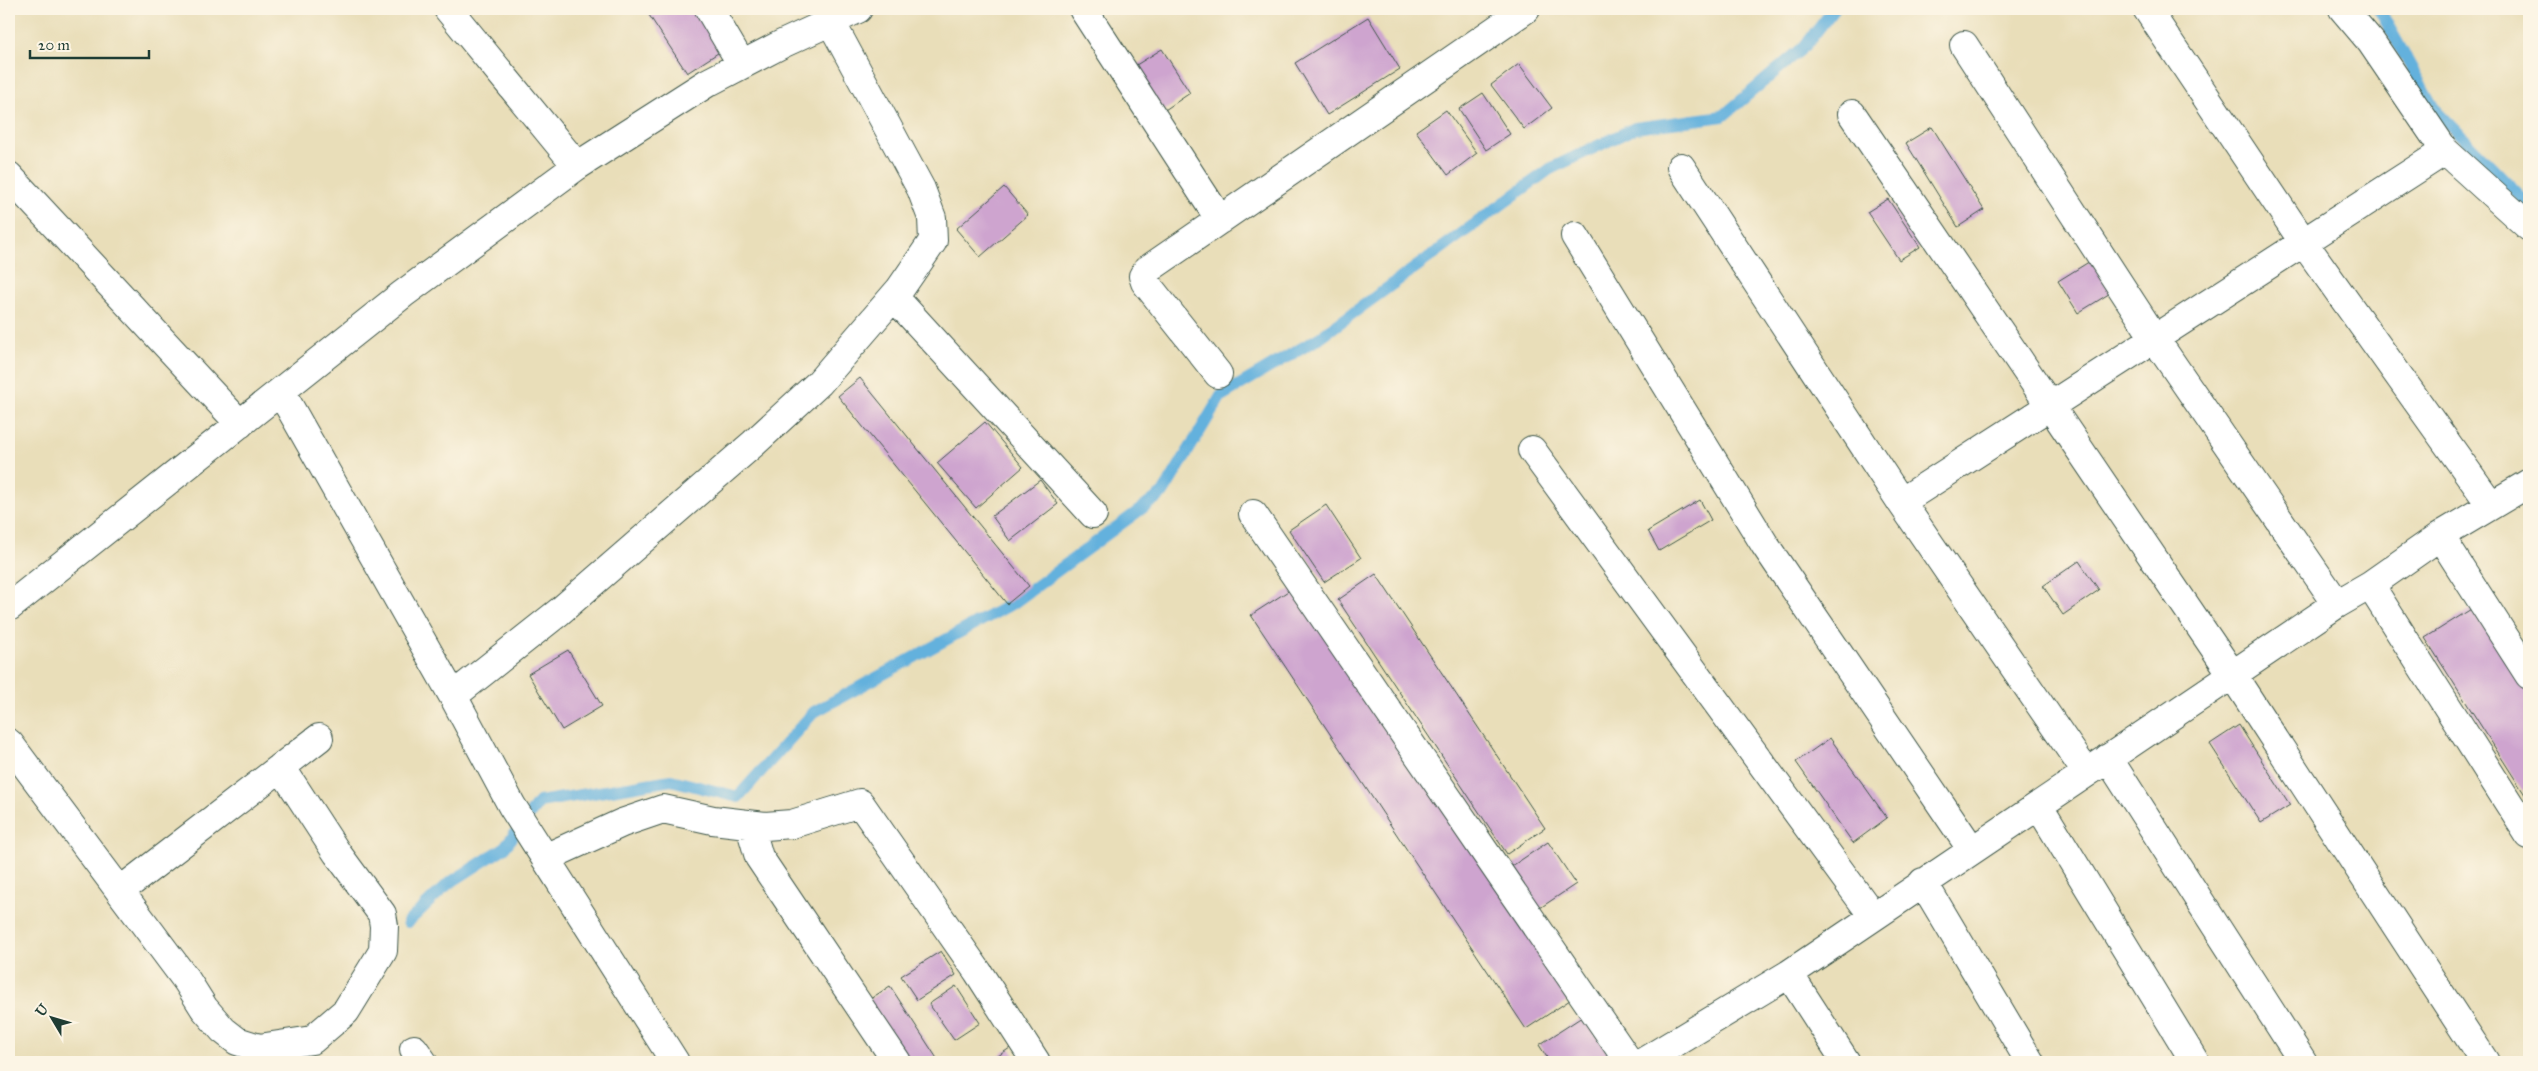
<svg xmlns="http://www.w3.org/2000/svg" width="2538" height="1071" font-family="'IM FELL Great Primer',serif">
<rect width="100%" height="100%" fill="#fcf5e5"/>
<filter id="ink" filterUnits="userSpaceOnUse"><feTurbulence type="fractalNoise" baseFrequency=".02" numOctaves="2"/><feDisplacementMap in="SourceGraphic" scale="10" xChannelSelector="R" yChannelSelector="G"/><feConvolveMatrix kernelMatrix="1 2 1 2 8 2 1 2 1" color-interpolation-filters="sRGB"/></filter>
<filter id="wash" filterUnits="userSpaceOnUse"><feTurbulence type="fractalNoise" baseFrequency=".0096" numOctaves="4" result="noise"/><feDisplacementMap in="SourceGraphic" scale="20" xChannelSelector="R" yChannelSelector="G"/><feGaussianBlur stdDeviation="1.12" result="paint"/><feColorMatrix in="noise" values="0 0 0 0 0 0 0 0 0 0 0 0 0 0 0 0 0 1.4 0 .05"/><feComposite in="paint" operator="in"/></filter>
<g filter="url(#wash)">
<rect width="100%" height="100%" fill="#e9deb9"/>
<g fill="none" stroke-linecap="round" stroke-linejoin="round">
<!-- stream -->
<path stroke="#63b1dd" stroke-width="12" d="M2379,9L2433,107L2529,205
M408,922L448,884L504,848L539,802L671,780L738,797L814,712L1015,602L1163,493L1221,396L1319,338L1550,169L1635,128L1723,116L1805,46L1834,9"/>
</g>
<g id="blocks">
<!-- building -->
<path fill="#cea4cf" d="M658,9H694L721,51L687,73L649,15Z
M1368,17L1400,69L1327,115L1295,63Z
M1162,49L1190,93L1162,112L1133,67Z
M1519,64L1552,108L1524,129L1491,85Z
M1483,93L1510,134L1486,150L1459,109Z
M1446,110L1477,153L1448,175L1416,131Z
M1932,127L1984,210L1958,227L1906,143Z
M1004,187L1028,215L980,257L956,229Z
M1888,199L1920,247L1899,260L1867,212Z
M2092,260L2112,292L2078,313L2058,281Z
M860,378L1029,586L1007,604L838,396Z
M985,422L1023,467L976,508L937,463Z
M1040,480L1058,504L1010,541L992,516Z
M1700,500L1711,520L1659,551L1648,531Z
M1326,505L1361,558L1324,582L1289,530Z
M2079,561L2099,590L2063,615L2043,586Z
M1376,574L1545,828L1507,854L1338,600Z
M1299,584L1573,998L1526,1029L1251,615Z
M2476,606L2529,690V801L2425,638Z
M568,650L602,706L562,730L528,674Z
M2239,725L2290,805L2261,823L2210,744Z
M1830,738L1887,818L1853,843L1796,762Z
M1548,842L1576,884L1537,910L1509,868Z
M941,951L956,975L917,1000L901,976Z
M890,986L938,1060L934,1062H907L867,1001Z
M956,986L980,1023L954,1040L929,1004Z
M1585,1015L1611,1055L1599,1062H1550L1539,1045Z
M1010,1048L1019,1062H989Z"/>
</g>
</g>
<g filter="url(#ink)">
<use href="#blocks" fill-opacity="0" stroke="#3d5548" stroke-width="1"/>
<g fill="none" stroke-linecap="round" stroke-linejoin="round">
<!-- minor casing -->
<g stroke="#3d5548" stroke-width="30">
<path id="minor" d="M448,9L577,166
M709,9L742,65
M1083,9L1220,220
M2147,9L2304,243L2491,505
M2343,9L2371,42L2445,151L2529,227
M1964,45L2155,339L2337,604
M1852,114L2232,674L2485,1062
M1681,167L1901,502L2086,772
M9,176L240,424
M1575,236L1765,545L1972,850
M894,297L1093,514
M1218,374L1145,282L1143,276L1147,270L1526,9
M281,392L453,696L512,806L675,1062
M1532,450L1873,916
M1901,502L2445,151
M1253,514L1629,1062
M2440,536L2529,675
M2370,585L2529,835
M9,607L403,294L577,166L707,83L782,44L858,9
M453,696L559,612L754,443L819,383L900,289L933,241L932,218L921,189L831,22
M9,743L187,981L204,1008L223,1030L237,1041L259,1048L312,1040L346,1011L383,951L384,926L382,914L337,853L281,767
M2108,758L2303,1062
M2039,806L2195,1062
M750,826L759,857L897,1062
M545,858L622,823L663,809L713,820L765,826L792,824L860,803L978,972L1036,1062
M1923,882L2030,1062
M120,891L319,738
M1789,974L1846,1062
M414,1049L423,1062
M1643,1062L1789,974L2337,604L2370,585L2440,536L2529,483"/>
</g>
<!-- minor -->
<use href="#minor" stroke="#fff" stroke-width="28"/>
</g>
</g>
<!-- margin -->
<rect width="2538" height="1071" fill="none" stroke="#fcf5e5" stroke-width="30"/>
<!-- north arrow -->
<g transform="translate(52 1018) rotate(308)" stroke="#fcf5e5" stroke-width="4" paint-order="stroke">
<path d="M0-4L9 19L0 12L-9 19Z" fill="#1f3d34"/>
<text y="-8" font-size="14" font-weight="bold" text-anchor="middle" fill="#1f3d34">U</text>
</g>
<!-- scale -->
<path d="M30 50v8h119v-8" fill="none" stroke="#1f3d34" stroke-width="2.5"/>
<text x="38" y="50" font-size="15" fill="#1f3d34" stroke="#fcf5e5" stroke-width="4" paint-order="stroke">20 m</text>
</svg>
